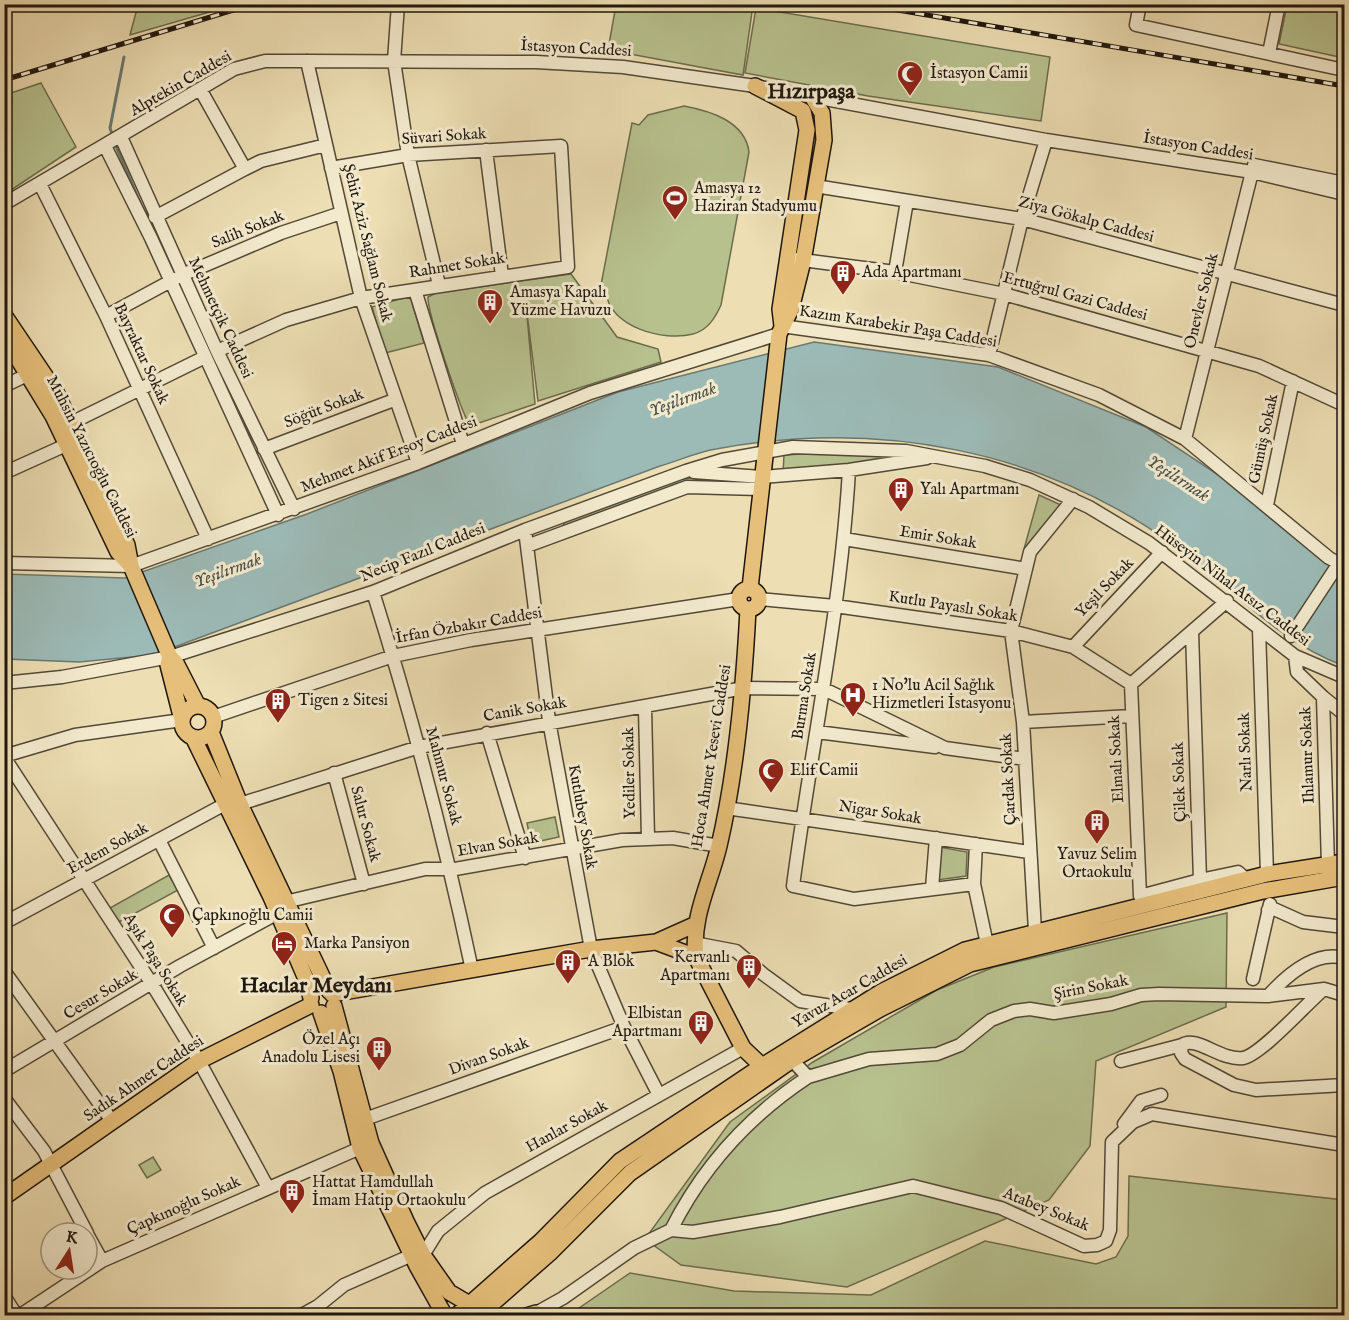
<svg xmlns="http://www.w3.org/2000/svg" width="1349" height="1320" font-family="'IM FELL English',serif">
<rect width="100%" height="100%" fill="#eddeb3"/>
<filter id="stains"><feTurbulence type="fractalNoise" baseFrequency=".00333" numOctaves="4"/><feColorMatrix values="0 0 0 0 .2 0 0 0 0 .09 0 0 0 0 .02 0 0 0 .5 -.17"/></filter>
<radialGradient id="worn" r=".72"><stop offset=".6" stop-color="#630" stop-opacity="0"/><stop offset="1" stop-color="#630" stop-opacity=".3"/></radialGradient>
<!-- green -->
<path fill="#b7c18e" stroke="#6b6c4e" stroke-width="1.5" d="M138,5V4L234,5L130,35Z
M616,5H753L743,75L608,50Z
M1287,5H1344V58L1279,44Z
M756,8L1050,57L1041,121L868,96L745,73Z
M41,83L76,147L5,194V95Z
M684,106C710,111 745,121 749,152L721,305C715,318 708,330 693,334C664,342 609,327 606,292L600,290L632,123L639,125L648,115Z
M571,274L617,337L658,349L661,362L538,401L526,305L535,404L470,426C461,411 427,312 428,297L436,293Z
M410,296L424,343L385,353L372,307Z
M856,451L904,457L783,473L784,455Z
M692,478L747,479L746,485L676,484L565,529L563,522L676,480Z
M1039,495L1063,506L1024,549Z
M555,817L559,837L531,843L527,823Z
M939,847L967,852L966,876L937,880Z
M169,875L178,890L119,922L110,908Z
M1227,913L1226,1007L1096,1061L1090,1146L1049,1200L847,1287L681,1265L645,1239L730,1122L813,1062L937,990L994,967Z
M153,1157L161,1170L147,1178L139,1165Z
M1129,1176L1344,1200V1315H569L630,1273L734,1291L871,1295L985,1241L1096,1264L1116,1257L1128,1236Z"/>
<!-- water -->
<path fill="#9cbab6" stroke="#6a7973" stroke-width="1.5" d="M814,342L998,367L1146,427L1241,490L1344,572V666C1278,642 1231,587 1175,546C1042,449 877,419 716,449C697,452 678,461 660,466L153,655L79,662L5,659V574L125,578L307,514L618,392Z"/>
<g fill="none" stroke-linecap="round" stroke-linejoin="round">
<!-- stream -->
<path stroke="#6a7973" stroke-width="3" d="M113,137L110,128L124,57
M115,144L144,212"/>
<!-- minor casing -->
<g stroke="#524937" stroke-width="15">
<path id="minor" d="M398,4L394,61L408,155L439,285
M1140,4L1136,25L1344,70
M1269,53L1279,4
M307,61L361,298L418,463
M121,137L217,351L294,509
M105,146L151,238L278,515
M486,150L502,276
M1254,165L1344,183
M245,169L261,161L326,145
M40,184L106,316L208,539
M815,186L1022,219L1344,305
M4,204L234,69L265,61H307L536,62L623,67L755,86L1046,140L1252,172L1344,194
M155,217L245,169L200,89
M787,258L895,272L1004,294L1259,366L1344,405
M895,272L907,201
M415,290L463,444
M106,316L182,275L281,233L341,213
M782,326L989,355L1099,395L1185,439L1329,558L1344,566
M217,351L286,320L361,298L568,267L561,146L408,155L331,168
M989,355L1022,219L1046,140
M4,386L29,374
M71,423L205,357
M1185,439L1252,172
M264,449L394,400
M849,470C841,610 811,747 793,886L854,899L974,884
M694,472L761,477L849,470L927,458
M4,473L66,445
M1267,505L1293,381
M525,530L549,721L591,949L624,1027L659,1095
M844,539L1026,569
M527,546L687,487L759,489
M4,563L131,566L418,463L590,393L779,334
M373,592C412,716 445,842 472,970
M759,599L835,606L1011,631L1073,647L1131,684
M1259,629L1267,874
M1192,632L1200,880L1238,872L1247,880
M1291,636L1339,563
M1073,647L1162,552
M1295,656L1297,672L1323,697L1328,865
M4,683L62,677L170,657L373,592L525,530L686,471L722,460L793,447L906,451L985,466L1030,480L1089,507L1149,543L1295,656L1344,677
M1323,697L1344,714
M645,708L648,838
M213,717L393,656L471,640L739,599
M1023,722L1131,716
M817,732L935,747
M487,733L525,858
M4,756L75,735L182,720
M4,757L152,984L199,1061L267,1186
M334,773L364,884
M240,804L419,747L744,688L824,689L945,748L1025,759
M726,808L1029,852
M159,840L214,948
M976,844L974,884L987,944
M1200,880L1140,896L1131,684L1227,601
M932,888L936,838
M285,902L425,869H455L622,840L673,838L719,846
M1268,910L1274,909L1303,922L1344,927
M4,923L227,803
M1035,931L1023,722L1011,631L1030,552L1073,499
M694,943L736,951L763,974L800,1001L851,1009
M4,971L112,1121
M1253,979L1270,904
M1324,989C1307,1003 1261,1055 1243,1058C1221,1061 1196,1035 1182,1045L1181,1053L1185,1059L1234,1085L1256,1090L1344,1085
M1268,996C1286,976 1314,950 1344,958
M792,1060L808,1077L869,1059L937,1054L960,1045L991,1020L1014,1011L1030,1009L1054,1013L1111,1004L1141,995L1159,994L1268,996L1324,989L1344,995
M1121,1061L1182,1045
M4,1071L180,966L278,913
M808,1077C749,1116 703,1166 671,1230L693,1232L780,1217L913,1186L1001,1208L1084,1246L1097,1245L1106,1241L1110,1230L1112,1142L1133,1122L1152,1114L1344,1145
M4,1098L44,1151L87,1233
M365,1119L624,1027
M1124,1124L1141,1101L1161,1095
M87,1234L102,1261
M4,1296L17,1316
M536,1313L563,1298L634,1248L671,1230
M19,1316L102,1261L367,1145
M300,1316L318,1306L344,1285L412,1255H423L438,1231L485,1193L743,1048"/>
</g>
<!-- major casing -->
<g stroke="#1f170e" stroke-width="18">
<path id="major" d="M755,86L803,111L807,130L780,309L782,326
M4,315L56,392L127,545L131,566L170,657L176,663L198,706
M4,336L53,416L118,552L131,566
M750,588L779,334L791,309L803,261L824,140L822,113L813,98
M739 599a10 10 0 1 1 20 0a10 10 0 1 1-20 0Z
M748,609C744,688 737,769 719,846C710,884 691,917 696,957L743,1048L762,1066
M169,660L168,665L182,720
M182 722a16 16 0 1 1 32 0a16 16 0 1 1-32 0Z
M211,732L240,804L329,991
M193,737L271,897L306,979L311,998
M656,942L696,957
M332,994L591,949L656,942L694,925
M334,1006L371,1143L406,1221L423,1255L449,1292L476,1308
M321,1013L341,1071L360,1148L417,1266L445,1316
M4,1197L199,1061L311,1005
M456,1316L541,1241L620,1161L762,1066L881,992L965,950L1267,874L1344,862
M478,1316L551,1252L630,1173L792,1060L880,1009L970,964L1263,891L1344,877
M526,1316L536,1313"/>
</g>
<!-- minor -->
<use href="#minor" stroke="#f3eace" stroke-width="12"/>
<!-- major -->
<use href="#major" stroke="#e6bf7a" stroke-width="15"/>
<!-- rail casing -->
<g stroke="#1f170e" stroke-width="5">
<path id="rail" d="M862,4L1344,86
M4,80L253,4"/>
</g>
<!-- rail -->
<use href="#rail" stroke="#f3eace" stroke-width="3" stroke-dasharray="9" stroke-linecap="butt"/>
</g>
<!-- icons -->
<defs>
<g id="mosque-pin" transform="scale(1.35)"><path d="M0 17L-7.5 6A9.5 9.5 0 1 1 7.5 6Z" fill="#8f2418" stroke="#f3eace"/><path d="M3.5-4.9A6 6 0 1 0 3.5 4.9A5 5 0 1 1 3.5-4.9Z" fill="#fff"/></g>
<g id="stadium-pin" transform="scale(1.35)"><path d="M0 17L-7.5 6A9.5 9.5 0 1 1 7.5 6Z" fill="#8f2418" stroke="#f3eace"/><path d="M0-5a6.5 5 0 1 0 0 10a6.5 5 0 1 0 0-10ZM-3.5-1.8h7v3.6h-7Z" fill="#fff"/></g>
<g id="building-pin" transform="scale(1.35)"><path d="M0 17L-7.5 6A9.5 9.5 0 1 1 7.5 6Z" fill="#8f2418" stroke="#f3eace"/><path d="M-4-6H4V6H1V3H-1V6H-4ZM-2.5-4.3h1.7v1.8h-1.7ZM.8-4.3h1.7v1.8H.8ZM-2.5-1h1.7V.8h-1.7ZM.8-1h1.7V.8H.8Z" fill="#fff"/></g>
<g id="hospital-pin" transform="scale(1.35)"><path d="M0 17L-7.5 6A9.5 9.5 0 1 1 7.5 6Z" fill="#8f2418" stroke="#f3eace"/><path d="M-5-5h3v3.5h4V-5h3V5h-3V1.5h-4V5h-3Z" fill="#fff"/></g>
<g id="hotel-pin" transform="scale(1.35)"><path d="M0 17L-7.5 6A9.5 9.5 0 1 1 7.5 6Z" fill="#8f2418" stroke="#f3eace"/><path d="M-6-4.5h1.5V1H6V5H4.5V3h-9V5H-6ZM-4 0a1.8 1.8 0 1 1 3.6 0ZM.5 0V-2.5h3Q6-2.5 6 0Z" fill="#fff"/></g>
</defs>
<g fill-rule="evenodd">
<use href="#mosque-pin" x="910" y="74"/>
<use href="#stadium-pin" x="675" y="198"/>
<use href="#building-pin" x="843" y="273"/>
<use href="#building-pin" x="490" y="302"/>
<use href="#building-pin" x="901" y="490"/>
<use href="#hospital-pin" x="853" y="695"/>
<use href="#building-pin" x="278" y="701"/>
<use href="#mosque-pin" x="771" y="771"/>
<use href="#building-pin" x="1097" y="822"/>
<use href="#mosque-pin" x="172" y="916"/>
<use href="#hotel-pin" x="284" y="944"/>
<use href="#building-pin" x="568" y="962"/>
<use href="#building-pin" x="749" y="967"/>
<use href="#building-pin" x="701" y="1023"/>
<use href="#building-pin" x="379" y="1049"/>
<use href="#building-pin" x="292" y="1192"/>
</g>
<g text-anchor="middle" dominant-baseline="central" stroke-width="6" stroke-linejoin="round" paint-order="stroke">
<!-- street labels -->
<g font-size="16" fill="#1f170e" stroke="#f3eace">
<text transform="translate(576 49) rotate(3)">İstasyon Caddesi</text>
<text transform="translate(181 84) rotate(-30)">Alptekin Caddesi</text>
<text transform="translate(444 137) rotate(-4)">Süvari Sokak</text>
<text transform="translate(1198 147) rotate(9)">İstasyon Caddesi</text>
<text transform="translate(1086 220) rotate(15)">Ziya Gökalp Caddesi</text>
<text transform="translate(248 230) rotate(-22)">Salih Sokak</text>
<text transform="translate(367 243) rotate(76)">Şehit Aziz Sağlam Sokak</text>
<text transform="translate(457 266) rotate(-9)">Rahmet Sokak</text>
<text transform="translate(1075 297) rotate(15)">Ertuğrul Gazi Caddesi</text>
<text transform="translate(1202 301) rotate(-76)">Onevler Sokak</text>
<text transform="translate(220 318) rotate(65)">Mehmetçik Caddesi</text>
<text transform="translate(898 327) rotate(9)">Kazım Karabekir Paşa Caddesi</text>
<text transform="translate(141 354) rotate(65)">Bayraktar Sokak</text>
<text transform="translate(324 409) rotate(-21)">Söğüt Sokak</text>
<text transform="translate(1264 439) rotate(-78)">Gümüş Sokak</text>
<text transform="translate(389 455) rotate(-21)">Mehmet Akif Ersoy Caddesi</text>
<text transform="translate(91 457) rotate(63)">Muhsin Yazıcıoğlu Caddesi</text>
<text transform="translate(938 538) rotate(9)">Emir Sokak</text>
<text transform="translate(423 553) rotate(-22)">Necip Fazıl Caddesi</text>
<text transform="translate(1232 586) rotate(37)">Hüseyin Nihal Atsız Caddesi</text>
<text transform="translate(1105 588) rotate(-46)">Yeşil Sokak</text>
<text transform="translate(953 607) rotate(9)">Kutlu Payaslı Sokak</text>
<text transform="translate(469 626) rotate(-10)">İrfan Özbakır Caddesi</text>
<text transform="translate(805 696) rotate(-81)">Burma Sokak</text>
<text transform="translate(525 710) rotate(-10)">Canik Sokak</text>
<text transform="translate(1246 752) rotate(-92)">Narlı Sokak</text>
<text transform="translate(1308 755) rotate(-92)">Ihlamur Sokak</text>
<text transform="translate(712 756) rotate(-81)">Hoca Ahmet Yesevi Caddesi</text>
<text transform="translate(1117 759) rotate(-93)">Elmalı Sokak</text>
<text transform="translate(630 773) rotate(-91)">Yediler Sokak</text>
<text transform="translate(443 776) rotate(75)">Mahmur Sokak</text>
<text transform="translate(1009 779) rotate(-93)">Çardak Sokak</text>
<text transform="translate(1180 782) rotate(-92)">Çilek Sokak</text>
<text transform="translate(880 813) rotate(9)">Nigar Sokak</text>
<text transform="translate(582 817) rotate(80)">Kutlubey Sokak</text>
<text transform="translate(365 824) rotate(75)">Salur Sokak</text>
<text transform="translate(498 845) rotate(-10)">Elvan Sokak</text>
<text transform="translate(108 849) rotate(-29)">Erdem Sokak</text>
<text transform="translate(155 960) rotate(58)">Aşık Paşa Sokak</text>
<text transform="translate(1091 988) rotate(-11)">Şirin Sokak</text>
<text transform="translate(850 992) rotate(-30)">Yavuz Acar Caddesi</text>
<text transform="translate(101 995) rotate(-31)">Cesur Sokak</text>
<text transform="translate(489 1057) rotate(-20)">Divan Sokak</text>
<text transform="translate(144 1079) rotate(-34)">Sadık Ahmet Caddesi</text>
<text transform="translate(567 1127) rotate(-29)">Hanlar Sokak</text>
<text transform="translate(184 1206) rotate(-24)">Çapkınoğlu Sokak</text>
<text transform="translate(1046 1210) rotate(22)">Atabey Sokak</text>
</g>
<!-- poi labels -->
<g font-size="16" fill="#1f170e" stroke="#f3eace" text-anchor="start">
<text x="930" y="74">İstasyon Camii</text>
<text x="694" y="189">Amasya 12<tspan x="694" dy="18">Haziran Stadyumu</tspan></text>
<text x="862" y="273">Ada Apartmanı</text>
<text x="510" y="293">Amasya Kapalı<tspan x="510" dy="18">Yüzme Havuzu</tspan></text>
<text x="920" y="490">Yalı Apartmanı</text>
<text x="872" y="686">1 No'lu Acil Sağlık<tspan x="872" dy="18">Hizmetleri İstasyonu</tspan></text>
<text x="298" y="701">Tigen 2 Sitesi</text>
<text x="790" y="771">Elif Camii</text>
<text x="1097" y="855" text-anchor="middle">Yavuz Selim<tspan x="1097" dy="18">Ortaokulu</tspan></text>
<text x="192" y="916">Çapkınoğlu Camii</text>
<text x="304" y="944">Marka Pansiyon</text>
<text x="730" y="958" text-anchor="end">Kervanlı<tspan x="730" dy="18">Apartmanı</tspan></text>
<text x="588" y="962">A Blok</text>
<text x="682" y="1014" text-anchor="end">Elbistan<tspan x="682" dy="18">Apartmanı</tspan></text>
<text x="360" y="1040" text-anchor="end">Özel Açı<tspan x="360" dy="18">Anadolu Lisesi</tspan></text>
<text x="312" y="1183">Hattat Hamdullah<tspan x="312" dy="18">İmam Hatip Ortaokulu</tspan></text>
</g>
<!-- water labels -->
<g font-size="18" font-style="italic" fill="#4b5049" stroke="#f3eace">
<text transform="translate(683 400) rotate(-20)">Yeşilırmak</text>
<text transform="translate(1178 479) rotate(33)">Yeşilırmak</text>
<text transform="translate(228 571) rotate(-20)">Yeşilırmak</text>
</g>
<!-- district labels -->
<g font-size="22" font-weight="bold" fill="#1f170e" stroke="#f3eace">
<text x="811" y="92">Hızırpaşa</text>
<text x="316" y="986">Hacılar Meydanı</text>
</g>
</g>
<!-- margin -->
<rect width="1349" height="1320" fill="none" stroke="#eddeb3" stroke-width="24"/>
<rect x="6" y="6" width="1337" height="1308" fill="none" stroke="#1f170e" stroke-width="3"/>
<rect x="12" y="12" width="1325" height="1296" fill="none" stroke="#1f170e" stroke-width="1.5"/>
<!-- north arrow -->
<g transform="translate(69 1251) rotate(12)"><circle r="28" fill="#f3eace" stroke="#9e9681" stroke-width="1.5"/>
<path d="M0-4.5L10 22L0 15L-10 22Z" fill="#8f2418"/>
<text y="-9" font-size="16" font-weight="bold" text-anchor="middle" fill="#1f170e">K</text>
</g>
<rect width="100%" height="100%" filter="url(#stains)"/>
<rect width="100%" height="100%" fill="url(#worn)"/>
</svg>
